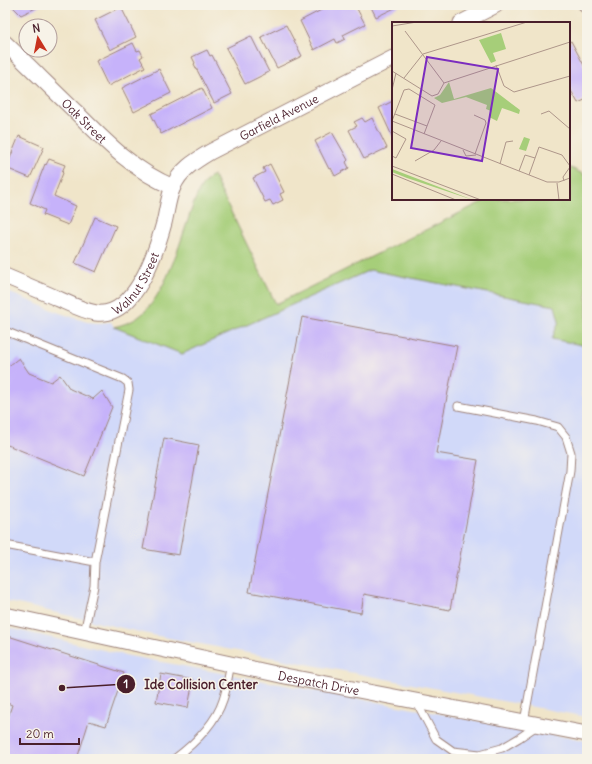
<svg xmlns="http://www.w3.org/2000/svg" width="592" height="764" font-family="Delius,sans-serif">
<rect width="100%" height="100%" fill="#f7f3e8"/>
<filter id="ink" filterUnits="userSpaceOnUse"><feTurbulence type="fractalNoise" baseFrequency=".025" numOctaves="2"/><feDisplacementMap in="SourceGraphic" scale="8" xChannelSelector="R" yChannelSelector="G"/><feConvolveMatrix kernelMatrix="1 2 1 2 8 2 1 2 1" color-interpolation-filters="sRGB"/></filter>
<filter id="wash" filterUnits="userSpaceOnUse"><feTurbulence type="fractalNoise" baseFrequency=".012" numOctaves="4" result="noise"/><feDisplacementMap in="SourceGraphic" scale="16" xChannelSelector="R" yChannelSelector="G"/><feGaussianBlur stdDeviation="0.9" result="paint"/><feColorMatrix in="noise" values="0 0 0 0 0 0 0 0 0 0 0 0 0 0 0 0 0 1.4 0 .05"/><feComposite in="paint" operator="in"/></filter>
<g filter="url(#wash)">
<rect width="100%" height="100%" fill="#f0e5c9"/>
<!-- built -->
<path fill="#d1d9f9" d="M370,270L555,306L559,321L552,338L587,346V363L581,396L587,398V717L153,635L5,601V291L60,313L87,322L98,323L111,322L114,327L182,354Z
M5,627L129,656L587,741V759H5Z"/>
<!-- green -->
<path fill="#a6ce79" stroke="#787652" d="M569,167L587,176V346L552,339L559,321L555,306L370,270L182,354L114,327C122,325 131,322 137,318C165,299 180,242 191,211C195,199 201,182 213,175L276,304L488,199H569Z"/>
<g id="blocks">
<!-- building -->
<path fill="#c6b2fa" d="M11,5H42L21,15Z
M331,5H355L365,24L343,35L345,39L337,43L335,39L314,50L300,21Z
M370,5H401L376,17Z
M121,7L136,37L110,50L95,20Z
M286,25L302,56L277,68L261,37Z
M251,36L269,72L245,84L226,48Z
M571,41L587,71V99L578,103L569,87V42Z
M133,43L137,51L140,50L143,56L140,58L145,67L108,86L96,61Z
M207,50L210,56L212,55L232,94L214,103L194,64L195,63L192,57Z
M159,69L171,93L134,112L122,88Z
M202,88L212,108L161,134L151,114Z
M393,101V138L379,108Z
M362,118L365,122L372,118L387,148L364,159L349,130L357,126L354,122Z
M332,132L348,160L346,162L349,168L335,176L331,168L329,169L315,141Z
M19,136L44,147L30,178L6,168Z
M49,159L65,165L62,172L63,173L54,196L76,206L68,225L43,215L45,210L30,203L45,164L46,165Z
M270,164L284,192L280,194L283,200L273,205L270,200L265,202L253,178L265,172L263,168Z
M95,217L116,226L96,272L75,263Z
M302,317L457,346L436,453L478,460L450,610L364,594L361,613L249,592Z
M19,358L29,373L51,382L60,375L70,389L93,399L102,391L112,407L84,476L5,444V363L10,365Z
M164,438L199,445L179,555L143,549Z
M5,635L124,673L106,726L89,721L77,759H5V726L12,705L5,702Z
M161,674L193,680L188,708L156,702Z"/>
</g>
</g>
<g filter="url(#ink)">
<use href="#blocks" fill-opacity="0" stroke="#9d827a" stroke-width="1"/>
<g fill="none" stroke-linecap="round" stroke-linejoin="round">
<!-- service casing -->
<g stroke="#9d827a" stroke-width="9">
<path id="service" d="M5,331L123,379L128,383L129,390L95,562L94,586L84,633
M458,406L537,421L558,427L566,437L571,453L570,471L524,722
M5,545L95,562
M416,701L436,739L453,751L480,754L502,748L519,738L538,725
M174,759C194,744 215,725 223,700C227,689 228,676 231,664"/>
</g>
<!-- minor casing -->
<g stroke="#9d827a" stroke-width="17">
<g id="minor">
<path d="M586,5L587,6"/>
<path d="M461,23L496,5"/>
<path id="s1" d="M5,43C29,66 53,90 77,113C106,142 134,171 173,187"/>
<path id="s2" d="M5,276C24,284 43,292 61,300C72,305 84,311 96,313C135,318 156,252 164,223C167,211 168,198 173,187C180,170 195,161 210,152L393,58"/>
<path id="s3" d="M5,615L285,676L587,734"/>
</g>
</g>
<!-- service -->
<use href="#service" stroke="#fff" stroke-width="7"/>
<!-- minor -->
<use href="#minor" stroke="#fff" stroke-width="15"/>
</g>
</g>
<g text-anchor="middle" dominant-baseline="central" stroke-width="3" stroke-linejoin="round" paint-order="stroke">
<!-- street labels -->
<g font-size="12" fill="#4a1f2b" stroke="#f7f3e8">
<text stroke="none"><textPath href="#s2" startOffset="386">Garfield Avenue</textPath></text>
<text stroke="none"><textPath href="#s1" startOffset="111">Oak Street</textPath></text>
<text stroke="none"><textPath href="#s2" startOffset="152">Walnut Street</textPath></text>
<text stroke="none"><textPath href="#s3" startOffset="321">Despatch Drive</textPath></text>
</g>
</g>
<!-- overview -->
<g transform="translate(392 22)">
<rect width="178" height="178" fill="#f0e5c9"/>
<path d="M109,11L114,27L101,31L104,39L99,41L87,18ZM57,60L62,77L99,66L128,88L127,92L110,86L105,99L97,95L99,89L94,87L95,83L74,75L50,81L42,76L48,73ZM132,115L138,117L134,129L127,127ZM0,147L81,178L15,156L0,150Z" fill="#a6ce79"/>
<path fill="none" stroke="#ae968a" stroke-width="1" d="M0,4L25,0M13,9L52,61M104,43L112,64L122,70L178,54M0,49L40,74L46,72L52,61M12,56L31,32L135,0M52,61L178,20M0,68L4,51M3,92L35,104M149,92L157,89L178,107M82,93L93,98L94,101L83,132M0,99L155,160H167L178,156M0,99L12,68L17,67L43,83L32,112M0,109L14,117L4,136L0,134M71,128L74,134L84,133M23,139L42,128L49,119M108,142L114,120L121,119M0,144L89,178M127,149L133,133L143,136M0,152L64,178M137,153L147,125L170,133L178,144M172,159L171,155L178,145M165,161L167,178"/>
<path fill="#7b2cbf" fill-opacity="0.15" stroke="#7b2cbf" stroke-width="2" d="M35,35L106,47L90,139L19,126Z"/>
<rect width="178" height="178" fill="none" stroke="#4a1f2b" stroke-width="2"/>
</g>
<!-- callouts -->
<path fill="none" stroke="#4a1f2b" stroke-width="1.5" d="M62 688L126 684"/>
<g fill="#4a1f2b" stroke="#f7f3e8" stroke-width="1.5">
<circle cx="62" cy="688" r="4"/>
<circle cx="126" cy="684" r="10"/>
</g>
<g font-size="12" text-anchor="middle" font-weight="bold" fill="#fff">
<text x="126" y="688">1</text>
</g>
<g font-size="13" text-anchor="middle" font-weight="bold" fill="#4a1f2b" stroke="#f7f3e8" stroke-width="3" stroke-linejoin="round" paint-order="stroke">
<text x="201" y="689">Ide Collision Center</text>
</g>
<!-- margin -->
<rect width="592" height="764" fill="none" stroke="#f7f3e8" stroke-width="20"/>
<!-- north arrow -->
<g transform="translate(38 38) rotate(350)"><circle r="19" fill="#f7f3e8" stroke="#b29e9c"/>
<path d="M0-3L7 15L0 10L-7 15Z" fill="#c8321e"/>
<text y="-6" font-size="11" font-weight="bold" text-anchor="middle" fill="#4a1f2b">N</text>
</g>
<!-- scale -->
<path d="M20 738v6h59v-6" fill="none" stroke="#4a1f2b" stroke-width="2"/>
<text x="26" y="738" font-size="12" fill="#4a1f2b" stroke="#f7f3e8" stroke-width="3" paint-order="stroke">20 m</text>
</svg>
